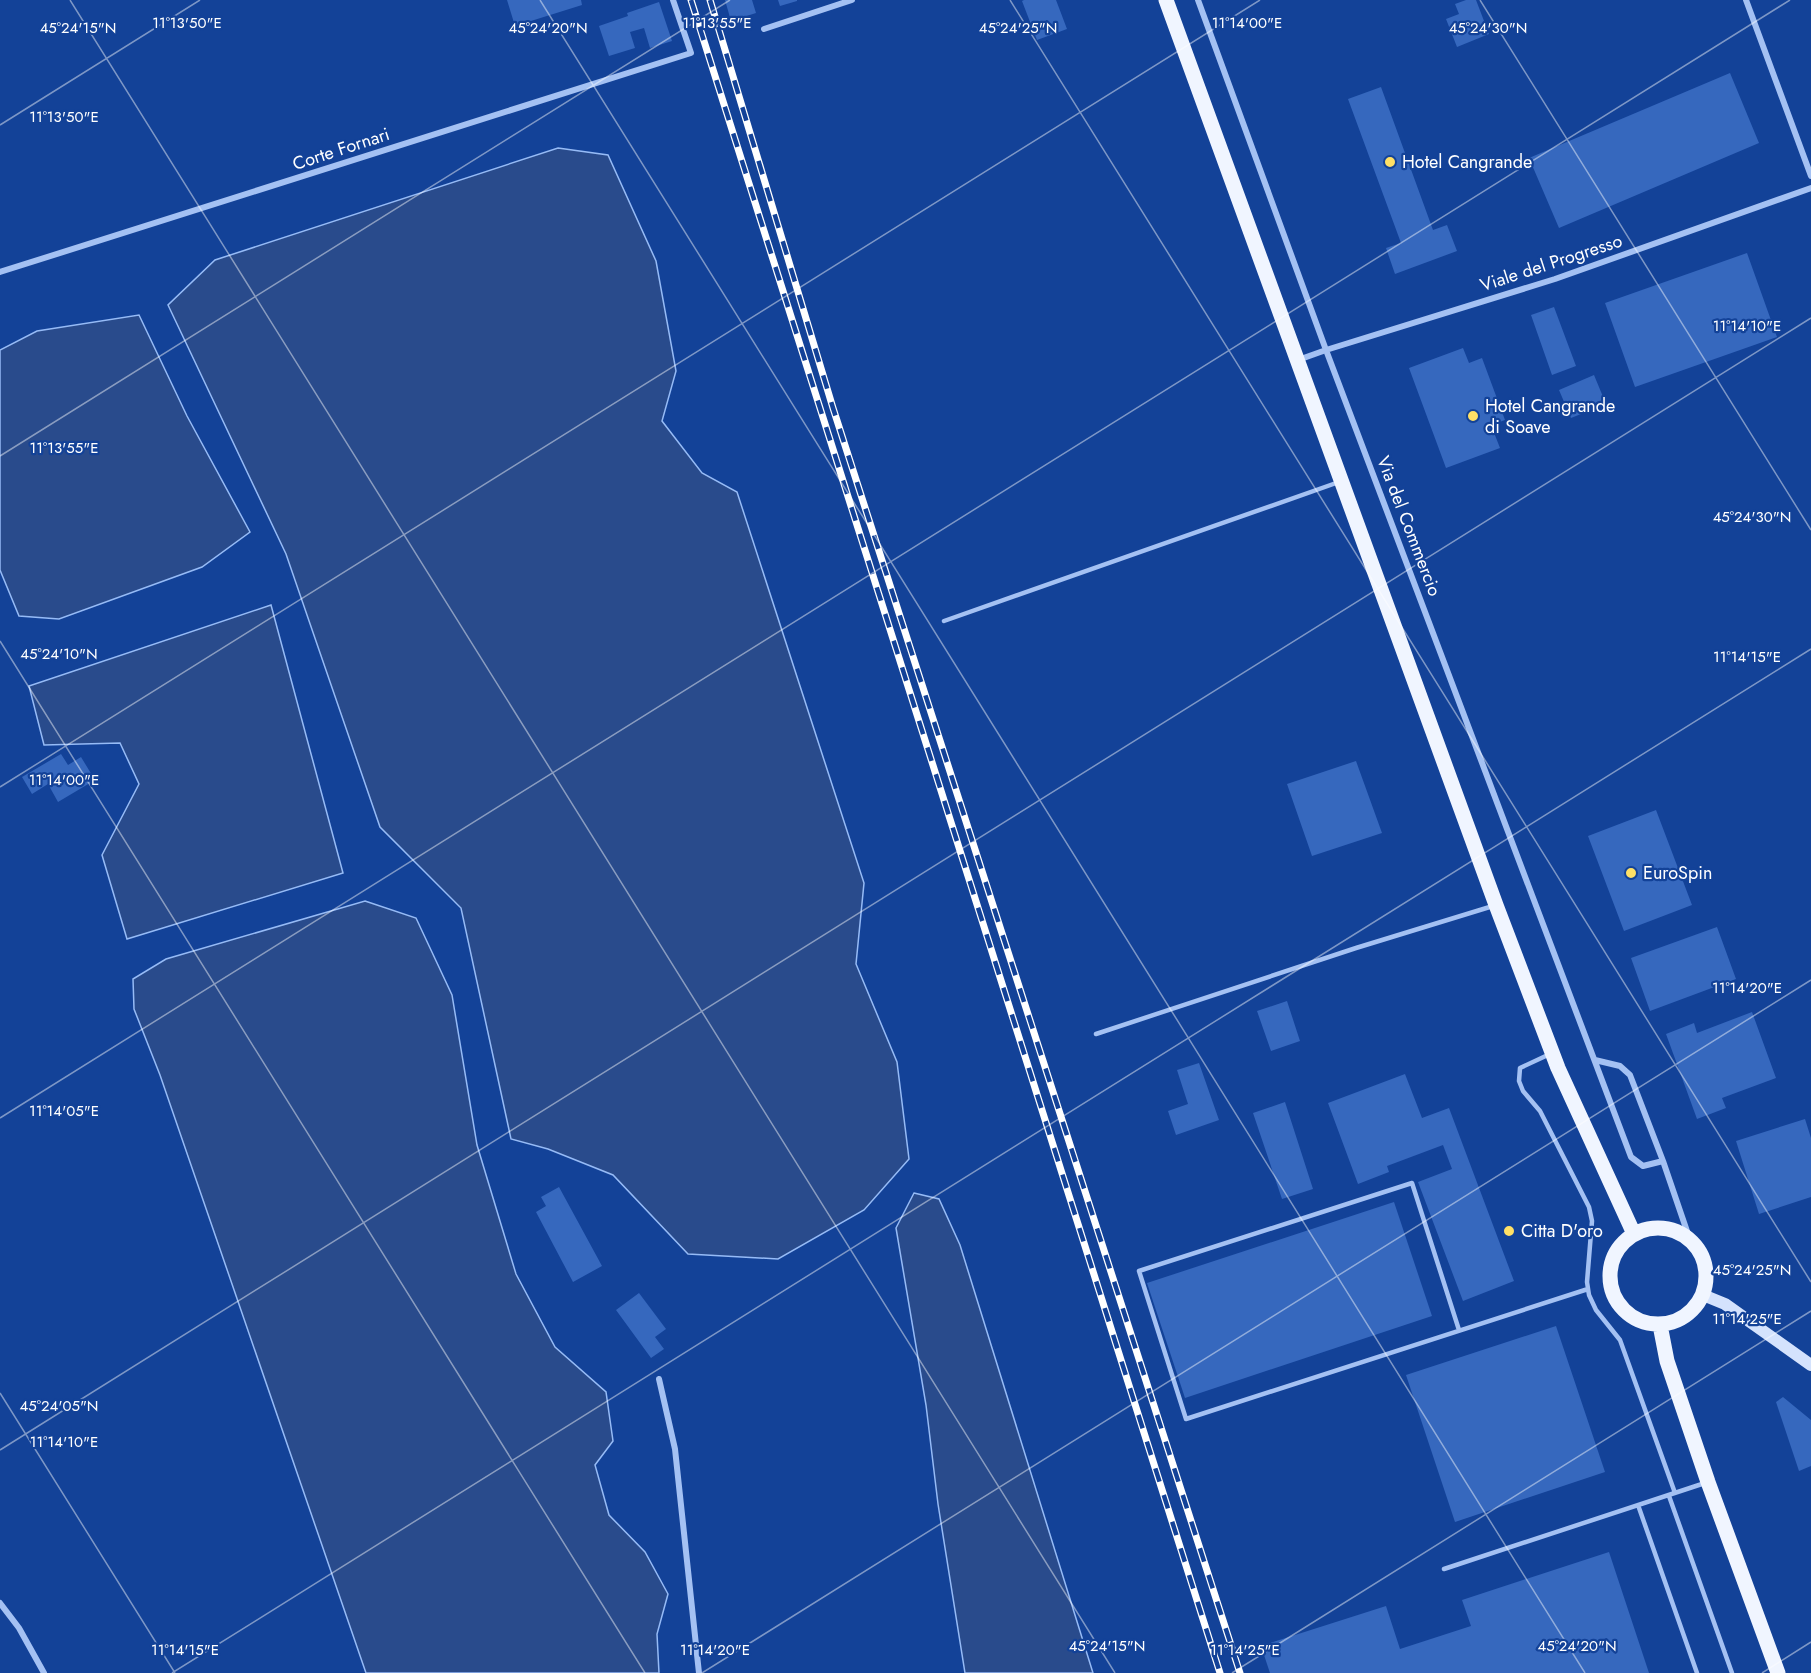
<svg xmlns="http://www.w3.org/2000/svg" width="1811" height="1673" font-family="Jost,sans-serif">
<rect width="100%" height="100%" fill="#134298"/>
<!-- water -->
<path fill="#294b8c" stroke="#96bbf6" stroke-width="1.5" d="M558,148L608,155L656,261L676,371L662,421L702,473L737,492L864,883L856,964L897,1062L909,1159L864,1210L778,1259L688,1254L613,1175L548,1149L511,1139L461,908L380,827L286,554L168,305L215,260Z
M139,315L187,416L250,532L202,567L59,619L19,616L0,570V350L37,331Z
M271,605L343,873L127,939L102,855L139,784L120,743L44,745L29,686Z
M365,901L416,918L452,995L477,1145L516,1274L555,1347L606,1392L613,1441L595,1465L609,1515L645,1552L668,1594L657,1634L659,1673H366L160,1075L134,1009L133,979L166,959Z
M914,1193L939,1199L960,1245L1093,1673H965L938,1504L926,1405L896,1228Z"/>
<!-- building -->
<path fill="#3668be" d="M507,0H581L582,5L515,26Z
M725,0H752L756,13L731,21Z
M778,0H797V1L780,6Z
M1024,0H1056L1067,29L1037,40L1022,1Z
M1466,0H1476L1489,34L1457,47L1446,19L1459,14L1455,4Z
M659,2L672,41L650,48L644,28L630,32L635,48L609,56L599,26L628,16L627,13Z
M1730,73L1759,143L1559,228L1529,158Z
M1381,87L1433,230L1447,225L1457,251L1395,274L1386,248L1401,243L1348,99Z
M1747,253L1777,337L1635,387L1605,303Z
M1554,307L1576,366L1552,375L1531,315Z
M1463,348L1469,363L1482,358L1505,420L1491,425L1500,448L1446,468L1409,368Z
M1594,375L1606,404L1571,418L1559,390Z
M61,754L68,765L81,757L95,780L58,802L48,784L32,794L22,777Z
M1356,761L1382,833L1312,856L1287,784Z
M1656,810L1692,905L1624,931L1588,836Z
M1717,927L1736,979L1650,1011L1631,958Z
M1287,1001L1300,1041L1271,1051L1257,1011Z
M1752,1012L1776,1078L1722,1098L1726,1108L1697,1119L1666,1034L1694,1023L1697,1033Z
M1199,1063L1219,1120L1176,1135L1168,1111L1188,1104L1177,1070Z
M1405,1074L1422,1118L1449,1108L1514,1281L1463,1301L1418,1182L1452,1169L1443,1145L1387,1166L1389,1172L1358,1184L1328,1103Z
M1285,1102L1313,1189L1282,1199L1253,1113Z
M1805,1119L1811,1138V1197L1759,1214L1736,1141Z
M559,1187L602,1266L573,1282L536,1212L546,1206L541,1197Z
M1394,1202L1432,1316L1185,1398L1147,1283Z
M639,1293L666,1329L655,1337L664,1349L651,1358L616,1310Z
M1556,1326L1605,1472L1455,1522L1406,1375Z
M1783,1397L1811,1420V1466L1799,1471L1776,1402Z
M1609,1552L1649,1673H1270L1261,1646L1386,1606L1400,1649L1471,1626L1462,1600Z"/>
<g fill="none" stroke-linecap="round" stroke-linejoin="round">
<!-- lane -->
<path stroke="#a4c1f3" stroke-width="4.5" d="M944,621L1339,482
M1096,1034L1356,948L1493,906
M1550,1054L1520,1068L1519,1081L1523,1091L1540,1111L1589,1207L1592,1221L1587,1282L1589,1295L1596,1310L1620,1340L1675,1493
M1459,1330L1412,1183L1139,1271L1186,1419L1588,1289
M1669,1496L1732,1673
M1638,1505L1697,1673
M1444,1569L1705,1483"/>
<!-- street -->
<path stroke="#a4c1f3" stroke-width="6" d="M1198,0L1326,350L1631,1157L1643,1166L1663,1161
M1746,0L1811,176
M764,29L852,0
M0,272L691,53L673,0
M1298,360L1326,350L1555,279L1811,188
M1595,1060L1620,1066L1630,1075L1663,1161L1690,1240
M659,1379L675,1449L699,1673
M0,1603L19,1628L44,1673"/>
<!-- secondary -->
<path stroke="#d4e2fd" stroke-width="12" d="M1703,1295L1725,1304L1811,1365"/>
<!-- primary -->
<path stroke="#f0f5ff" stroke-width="15" d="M1166,0L1496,905L1558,1068L1634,1234
M1610 1276a48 48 0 1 1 96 0a48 48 0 1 1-96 0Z
M1660,1325L1667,1361L1708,1482L1778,1673"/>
<!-- rail casing -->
<g stroke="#fff" stroke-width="7">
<path id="rail" d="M691,0L1220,1673
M710,0L833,408L1240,1673"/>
</g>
<!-- rail -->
<use href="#rail" stroke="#134298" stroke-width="4.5" stroke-dasharray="14" stroke-linecap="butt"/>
</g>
<!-- ticks -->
<path fill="none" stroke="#fff" stroke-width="1.5" stroke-opacity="0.45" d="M70,0L1115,1673M540,0L1585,1673M1010,0L1811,1282M1480,0L1811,530M0,125L200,0M0,456L730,0M0,641L645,1673M0,787L1260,0M0,1118L1790,0M0,1393L175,1673M0,1450L1811,318M172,1673L1811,649M702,1673L1811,980M1232,1673L1811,1311M1762,1673L1811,1642"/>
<!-- markers -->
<g fill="#ffe066" stroke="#134298" stroke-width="2">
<circle cx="1390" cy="162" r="6"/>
<circle cx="1473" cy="416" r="6"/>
<circle cx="1631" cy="873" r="6"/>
<circle cx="1509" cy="1231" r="6"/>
</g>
<g text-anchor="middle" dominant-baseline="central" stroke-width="4.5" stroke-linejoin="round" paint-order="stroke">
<!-- street labels -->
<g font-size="18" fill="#fff" stroke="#134298">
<text transform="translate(341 149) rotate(-18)">Corte Fornari</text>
<text transform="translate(1551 263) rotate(-18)">Viale del Progresso</text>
<text transform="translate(1409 526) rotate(69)">Via del Commercio</text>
</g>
<!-- poi labels -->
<g font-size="18" fill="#fff" stroke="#134298" text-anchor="start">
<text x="1402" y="162">Hotel Cangrande</text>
<text x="1485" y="406">Hotel Cangrande<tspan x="1485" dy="21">di Soave</tspan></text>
<text x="1643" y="873">EuroSpin</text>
<text x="1521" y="1231">Citta D'oro</text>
</g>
</g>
<g font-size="15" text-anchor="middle" fill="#fff" stroke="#134298" stroke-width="4.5" stroke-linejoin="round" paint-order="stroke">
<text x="187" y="28">11°13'50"E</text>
<text x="717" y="28">11°13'55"E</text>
<text x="1247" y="28">11°14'00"E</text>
<text x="78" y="33">45°24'15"N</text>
<text x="548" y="33">45°24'20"N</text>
<text x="1018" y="33">45°24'25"N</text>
<text x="1488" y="33">45°24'30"N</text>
<text x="64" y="122">11°13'50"E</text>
<text x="1747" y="331">11°14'10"E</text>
<text x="64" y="453">11°13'55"E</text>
<text x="1752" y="522">45°24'30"N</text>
<text x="59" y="659">45°24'10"N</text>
<text x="1747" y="662">11°14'15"E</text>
<text x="64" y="785">11°14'00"E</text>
<text x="1747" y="993">11°14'20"E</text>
<text x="64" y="1116">11°14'05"E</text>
<text x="1752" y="1275">45°24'25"N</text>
<text x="1747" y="1324">11°14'25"E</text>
<text x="59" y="1411">45°24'05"N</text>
<text x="64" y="1447">11°14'10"E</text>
<text x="1107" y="1651">45°24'15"N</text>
<text x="1577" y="1651">45°24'20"N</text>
<text x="185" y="1655">11°14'15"E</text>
<text x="715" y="1655">11°14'20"E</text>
<text x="1245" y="1655">11°14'25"E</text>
</g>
</svg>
